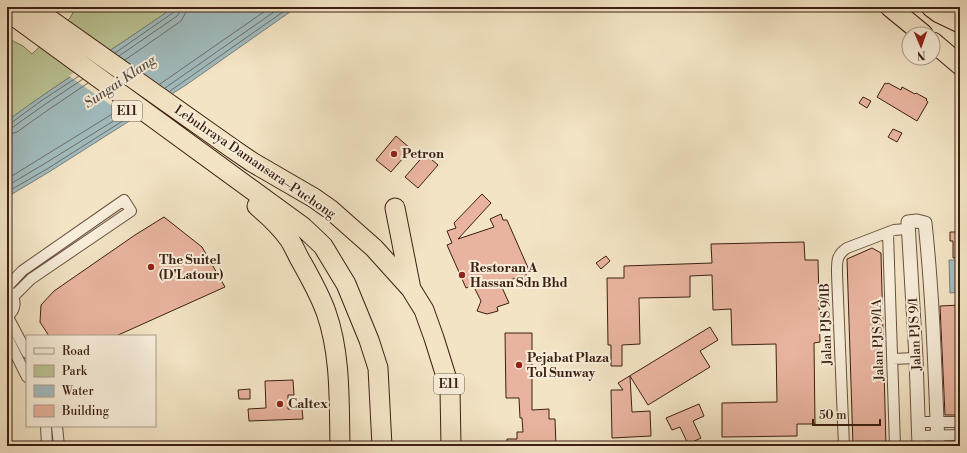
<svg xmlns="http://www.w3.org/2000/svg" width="967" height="453" font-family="'Libre Bodoni',serif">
<rect width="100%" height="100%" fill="#f3e4c5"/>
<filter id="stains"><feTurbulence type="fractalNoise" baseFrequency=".005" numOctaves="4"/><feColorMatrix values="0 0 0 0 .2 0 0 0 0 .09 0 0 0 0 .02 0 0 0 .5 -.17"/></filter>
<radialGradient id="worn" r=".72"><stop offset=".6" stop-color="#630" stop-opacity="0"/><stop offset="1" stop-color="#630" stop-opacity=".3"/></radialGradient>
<!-- green -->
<path fill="#bbc495" stroke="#7c7254" d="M76,7H174C119,46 61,81 7,121V38L23,46L32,54L70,18Z"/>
<!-- water -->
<path fill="#a1bcbf" stroke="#797e7a" d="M174,7H297L186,85L49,172L7,197V121C61,81 119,46 174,7Z
M949,260H960V292L950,293Z"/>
<!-- pier -->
<path fill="#f3e4c5" d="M109,49L175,95L134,121L69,76Z"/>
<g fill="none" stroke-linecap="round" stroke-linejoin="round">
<!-- shore -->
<path stroke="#6e6e68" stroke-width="1" d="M115,53L174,12L176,7
M119,56L177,16L180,12L181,7
M125,60L181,21L185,14L187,7
M160,84L271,7
M165,88L281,7
M170,91L290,7
M7,124L11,123L41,101L79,76
M7,129L13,127L44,105L83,79
M7,135L17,132L48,110L88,83
M7,179L122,108
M7,186L44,164L128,112
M7,192L47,169L132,115"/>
</g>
<!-- building -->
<path fill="#e9b49f" stroke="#3c2012" d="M885,83L887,84L888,83L901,90L902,87L915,94L916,93L927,99L926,100L928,102L917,121L877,97Z
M863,97L871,101L867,108L859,103Z
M893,129L902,133L897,142L888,137Z
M396,136L411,149L391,172L376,160Z
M425,154L438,165L418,188L405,177Z
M482,194L491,203L458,239L494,227L490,219L501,214L503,220H507L529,270L525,272L528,279L518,283L516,278L500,283L509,303L497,307L498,311L487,314L477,311L481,301L473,285L466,288L447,245L452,243L447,231L456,228L454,223Z
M164,217L202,247L225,287L116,336H49L40,322L41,305L54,291L135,235Z
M950,232H960V257L953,258V241H950Z
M804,242L805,260H818L820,342L814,343L815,424H797V436L722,437V403L777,402L776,344L732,345L731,309L713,310L712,275L690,276V297L639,298L640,344L622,345V366H611V345H608L607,278H624V266L712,263L711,244Z
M872,248L881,253L886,446H853L847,259Z
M606,256L610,261L601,269L596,263Z
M960,305V415H945L940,306Z
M710,327L718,340L700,351L710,367L648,405L630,376L632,412L650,411L651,436L612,438L611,390H623L618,383Z
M505,333H532V410L549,409V419H555L556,446H507V439H517V432H523L522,418H520L519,398H506Z
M293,380L294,395H288V409H302L303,419L249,421L248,409L266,408L265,381Z
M250,389V399H239L238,390Z
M699,404L704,416L693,421L701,438L688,444L680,427L672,430L666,418Z"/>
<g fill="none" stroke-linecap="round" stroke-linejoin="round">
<!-- minor casing -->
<g stroke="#6a513f" stroke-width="12">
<path id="minor" d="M888,233L895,446
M7,287L22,271L124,200L131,211L31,279L13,297
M7,317C16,310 17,301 10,292
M8,317L27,353
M7,337L27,377
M892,359L916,358
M918,422H960
M46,426L47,446
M57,426L59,446
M918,436L960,435
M844,446L837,274C837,262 836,255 847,248L894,230L906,229L910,233"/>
</g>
<!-- tertiary casing -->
<g stroke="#6a513f" stroke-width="15">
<path id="tertiary" d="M919,446L916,358L908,222L917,221L925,223C933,297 935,372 938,446"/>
</g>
<!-- motorway casing -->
<g stroke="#3c2012" stroke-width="21">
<path id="motorway" d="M32,7L233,149L252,162L314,198L331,210L374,248L411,289L424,310L434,338L450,389L451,446
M890,7L923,34
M931,7L939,13L960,23
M7,11L303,227L323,246L346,284L369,340L378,368L382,446
M933,42L960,65
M257,206C269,216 280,226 289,239C294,246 297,255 302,263C311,279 320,295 326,312C341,354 339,402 340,446
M395,208L411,289"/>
</g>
<!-- minor -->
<use href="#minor" stroke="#f7edd9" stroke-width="10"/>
<!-- tertiary -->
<use href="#tertiary" stroke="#f7edd9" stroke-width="13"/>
<!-- motorway -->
<use href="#motorway" stroke="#f3e4c5" stroke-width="19"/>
</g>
<!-- markers -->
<g fill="#8f2418" stroke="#f7edd9" stroke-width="1.5">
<circle cx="394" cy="154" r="4"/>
<circle cx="151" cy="267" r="4"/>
<circle cx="462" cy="275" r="4"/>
<circle cx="519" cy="365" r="4"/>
<circle cx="280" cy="404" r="4"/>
</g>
<g text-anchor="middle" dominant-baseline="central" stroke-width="4" stroke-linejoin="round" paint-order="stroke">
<!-- shield labels -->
<g fill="#f7edd9" stroke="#745e4e" stroke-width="1">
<rect x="112" y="101" width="30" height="20" rx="3"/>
<rect x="434" y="374" width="30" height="20" rx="3"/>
</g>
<g font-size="12" font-weight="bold" fill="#3c2012">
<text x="127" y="111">E11</text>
<text x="449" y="384">E11</text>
</g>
<!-- poi labels -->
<g font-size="13" font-weight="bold" fill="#3c2012" stroke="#f7edd9" text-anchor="start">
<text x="402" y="154">Petron</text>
<text x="159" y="260">The Suitel<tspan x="159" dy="15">(D'Latour)</tspan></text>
<text x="470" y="268">Restoran A<tspan x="470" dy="15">Hassan Sdn Bhd</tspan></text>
<text x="527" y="358">Pejabat Plaza<tspan x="527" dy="15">Tol Sunway</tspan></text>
<text x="288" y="404">Caltex</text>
</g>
<!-- street labels -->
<g font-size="13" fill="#3c2012" stroke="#f7edd9">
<text transform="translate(255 162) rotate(34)">Lebuhraya Damansara–Puchong</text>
<text transform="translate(826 324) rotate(-92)">Jalan PJS 9/1B</text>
<text transform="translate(915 334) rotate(-93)">Jalan PJS 9/1</text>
<text transform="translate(878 340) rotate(-92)">Jalan PJS 9/1A</text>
</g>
<!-- water labels -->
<g font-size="14" font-style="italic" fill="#5a4f46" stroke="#f7edd9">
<text transform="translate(120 82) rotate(-34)">Sungai Klang</text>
</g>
</g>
<!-- margin -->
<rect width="967" height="453" fill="none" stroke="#f3e4c5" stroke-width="24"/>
<rect x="8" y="8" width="951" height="437" fill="none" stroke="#3c2012" stroke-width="2"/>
<rect x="12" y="12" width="943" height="429" fill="none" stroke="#3c2012"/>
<!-- legend -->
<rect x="26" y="335" width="130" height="92" fill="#f7edd9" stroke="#ac9b89"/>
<rect x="34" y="348" width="20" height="6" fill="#f7edd9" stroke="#ac9b89"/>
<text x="62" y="355" font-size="12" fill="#3c2012">Road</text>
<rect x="34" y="365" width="20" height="12" fill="#bbc495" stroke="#ac9b89"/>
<text x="62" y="375" font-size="12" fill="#3c2012">Park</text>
<rect x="34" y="385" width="20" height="12" fill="#a1bcbf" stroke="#ac9b89"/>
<text x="62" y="395" font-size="12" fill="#3c2012">Water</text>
<rect x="34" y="405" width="20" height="12" fill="#e9b49f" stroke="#ac9b89"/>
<text x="62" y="415" font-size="12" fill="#3c2012">Building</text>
<!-- north arrow -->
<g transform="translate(921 46) rotate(178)"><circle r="19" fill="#f7edd9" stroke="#ac9b89"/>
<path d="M0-3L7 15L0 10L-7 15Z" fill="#8f2418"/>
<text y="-6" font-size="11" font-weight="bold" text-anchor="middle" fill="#3c2012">N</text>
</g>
<!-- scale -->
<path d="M813 419v6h67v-6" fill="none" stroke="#3c2012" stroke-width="2"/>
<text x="819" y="419" font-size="12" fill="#3c2012" stroke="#f7edd9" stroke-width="3" paint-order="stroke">50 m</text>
<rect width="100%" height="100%" filter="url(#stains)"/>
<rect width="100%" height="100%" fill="url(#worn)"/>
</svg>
